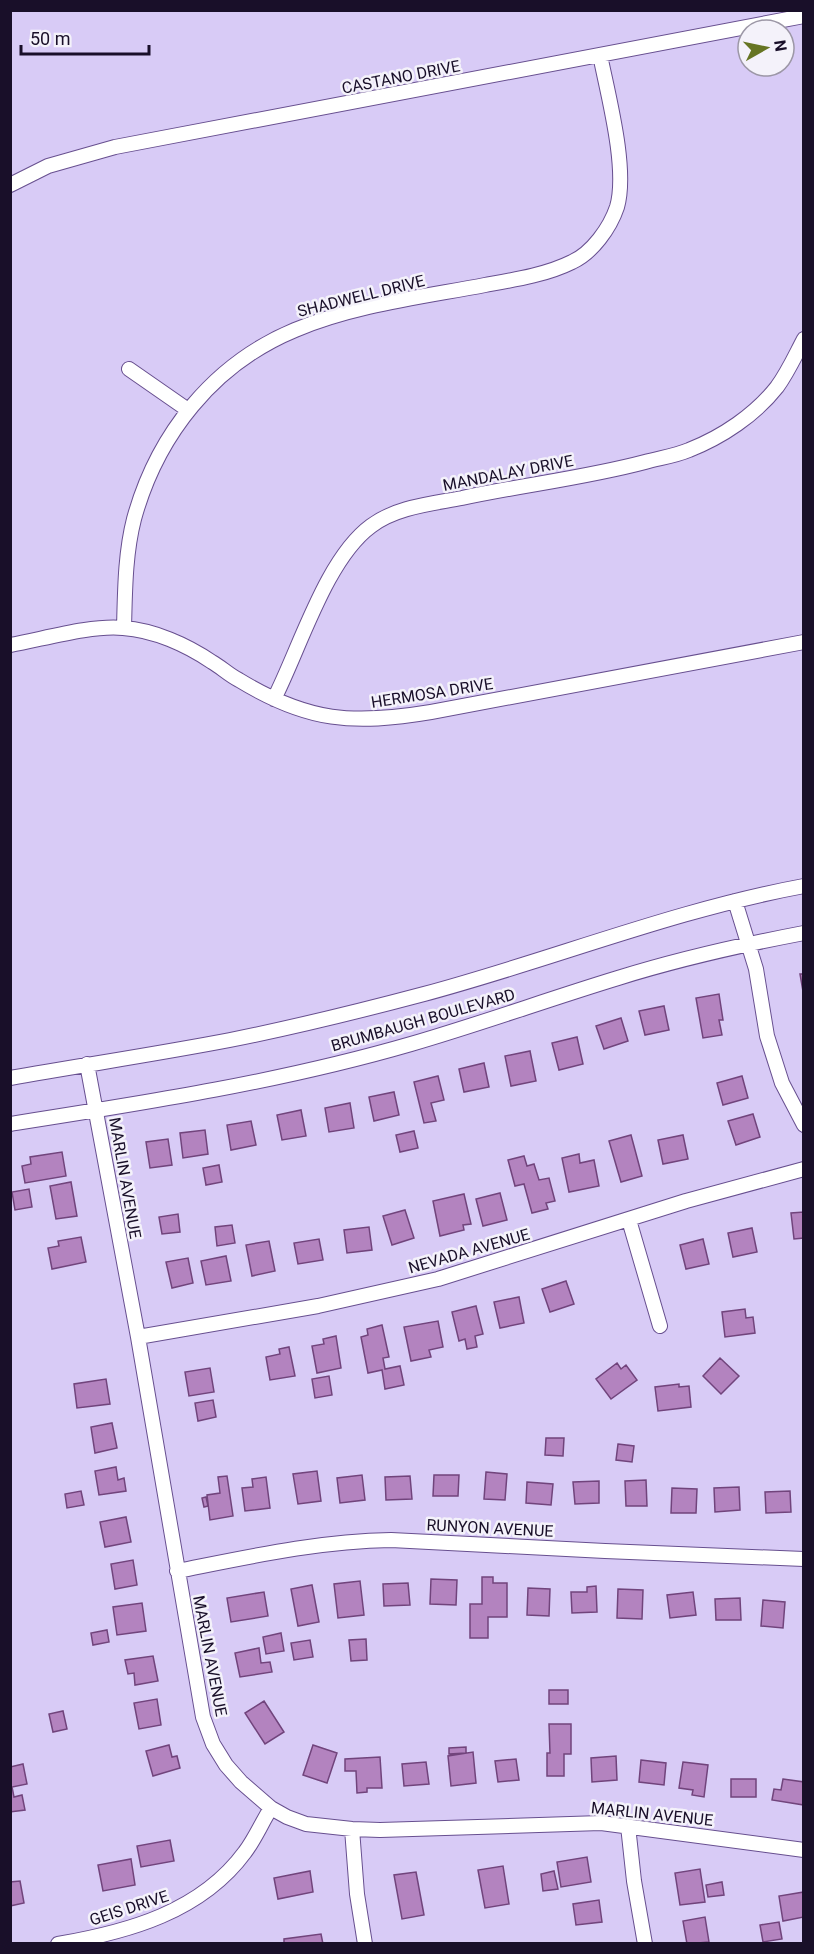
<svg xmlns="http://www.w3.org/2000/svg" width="814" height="1954" font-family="Roboto,sans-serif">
<rect width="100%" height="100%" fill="#d8cbf6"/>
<!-- building -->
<path fill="#b383bf" stroke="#71447c" stroke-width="1.5" d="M800,974H804V997Z
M719,994L723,1020H719L722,1035L703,1038L696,998Z
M664,1006L669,1030L645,1035L639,1011Z
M621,1018L628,1041L604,1049L596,1026Z
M577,1037L583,1064L559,1070L552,1043Z
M530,1051L536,1081L511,1086L505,1056Z
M484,1063L489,1087L464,1092L459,1069Z
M438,1076L444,1100L431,1103L436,1121L424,1123L414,1082Z
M742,1076L748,1098L723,1105L717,1083Z
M394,1092L399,1115L374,1121L369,1097Z
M350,1103L354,1128L329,1132L325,1108Z
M301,1110L306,1136L282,1140L277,1115Z
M753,1114L760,1137L736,1145L728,1121Z
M251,1121L256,1145L231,1150L227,1125Z
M205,1130L208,1154L183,1158L180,1133Z
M414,1131L418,1148L400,1152L396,1135Z
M631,1135L642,1176L621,1182L609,1141Z
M683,1135L688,1159L663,1164L658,1140Z
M168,1139L172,1165L150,1168L146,1142Z
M62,1152L66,1176L25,1183L22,1166L31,1164L30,1157Z
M579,1154L580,1163L594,1160L599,1186L569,1192L562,1158Z
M524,1156L527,1166L534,1164L539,1180L549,1178L555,1201L546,1203L548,1209L532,1213L524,1184L515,1186L508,1160Z
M219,1165L222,1182L206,1185L203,1168Z
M71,1182L77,1216L56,1219L50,1186Z
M29,1189L32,1207L15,1210L12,1192Z
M500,1193L507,1220L483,1226L476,1199Z
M464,1194L471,1224L463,1225L464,1230L440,1236L433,1201Z
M405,1210L414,1238L392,1245L383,1216Z
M804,1212V1238L794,1239L791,1213Z
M178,1214L180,1232L162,1234L159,1217Z
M232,1225L235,1243L217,1246L215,1227Z
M369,1227L372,1250L347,1253L344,1230Z
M752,1228L757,1252L733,1257L728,1233Z
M81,1237L86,1262L52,1269L48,1248L59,1246L58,1241Z
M319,1239L323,1260L298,1264L294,1243Z
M703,1239L709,1264L686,1269L680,1245Z
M269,1241L275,1271L252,1276L246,1245Z
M226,1256L231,1281L206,1285L201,1261Z
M188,1258L193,1283L172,1288L166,1262Z
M566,1281L574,1304L550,1312L542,1289Z
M519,1297L524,1323L500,1328L494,1302Z
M476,1306L483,1334L475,1336L477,1347L467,1349L465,1339L459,1341L452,1312Z
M745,1309L746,1318L753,1317L755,1333L725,1337L722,1312Z
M438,1321L443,1347L429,1350L431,1357L411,1361L404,1327Z
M382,1325L389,1357L383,1358L385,1369L400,1366L404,1385L385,1389L382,1370L368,1373L361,1337L368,1335L367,1329Z
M336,1336L341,1368L317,1373L312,1346L324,1344L323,1339Z
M289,1347L295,1376L270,1380L266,1357L280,1354L279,1349Z
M720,1358L739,1376L721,1394L703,1376Z
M617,1363L621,1369L626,1365L637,1380L611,1399L596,1379Z
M210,1368L214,1392L189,1396L185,1372Z
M329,1376L332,1395L315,1398L312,1379Z
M106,1379L110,1404L77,1408L74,1384Z
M679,1384V1387L689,1386L691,1407L658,1411L655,1387Z
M213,1400L216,1417L198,1421L195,1403Z
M112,1423L117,1448L95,1453L91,1427Z
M546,1438H564L563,1456L545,1455Z
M618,1444L634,1446L632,1462L616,1460Z
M116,1467L118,1480L124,1478L126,1491L99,1495L95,1471Z
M317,1471L321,1501L298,1504L293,1474Z
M486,1472L507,1474L505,1500L484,1499Z
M362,1475L365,1500L340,1503L337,1478Z
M434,1475H459L458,1496H433Z
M227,1476L233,1516L210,1520L207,1495L220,1493L218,1477Z
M410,1476L412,1499L386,1500L385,1477Z
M266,1477L270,1508L245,1511L242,1488L253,1487L252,1479Z
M646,1480L647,1506H626L625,1481Z
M599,1481V1503L575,1504L573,1482Z
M527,1482L553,1484L551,1505L526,1503Z
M739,1487L740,1510L715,1512L714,1488Z
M672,1488L697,1489L696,1513H671Z
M81,1491L84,1505L67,1508L65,1494Z
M790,1491L791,1512L766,1513L765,1492Z
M206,1497L208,1506L204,1507L202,1498Z
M126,1517L131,1542L105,1547L100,1522Z
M133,1560L137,1585L115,1589L111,1564Z
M482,1577H493V1583H507V1617H488V1638H470V1604H482Z
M431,1579L457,1580L456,1605L430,1604Z
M360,1581L364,1615L338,1618L334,1584Z
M408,1583L410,1605L384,1606L383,1584Z
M312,1585L319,1622L298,1626L291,1589Z
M596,1586L597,1612L572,1613L571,1592H587V1587Z
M528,1588L550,1589L549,1616L527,1615Z
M618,1589L643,1590L642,1619L617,1618Z
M264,1592L268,1616L231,1622L227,1598Z
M693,1592L696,1615L670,1618L667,1595Z
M740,1598L741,1620H716L715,1599Z
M763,1600L785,1602L783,1628L761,1626Z
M142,1603L146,1631L117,1635L113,1607Z
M107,1630L109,1642L93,1645L91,1633Z
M281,1633L284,1651L266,1654L263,1637Z
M366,1639L367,1660L351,1661L349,1640Z
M310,1640L313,1657L294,1660L291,1643Z
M259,1648L261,1663L270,1662L272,1672L240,1677L235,1653Z
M153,1656L158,1681L135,1685L134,1673L128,1674L125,1660Z
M549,1690H568V1704H549Z
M157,1699L161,1725L139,1729L134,1703Z
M264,1701L284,1732L265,1744L245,1713Z
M63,1711L67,1729L53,1732L49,1714Z
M549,1724H571V1754H564V1776H547V1753H550Z
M169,1745L172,1757L177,1756L180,1768L153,1776L146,1751Z
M313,1745L337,1753L327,1783L303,1775Z
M466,1747V1753L449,1754V1748Z
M473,1752L476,1783L451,1786L448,1756Z
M616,1756L617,1780L592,1782L591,1758Z
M380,1757L382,1788H367V1792L357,1793L356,1771H345V1759Z
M516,1759L519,1780L498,1782L495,1761Z
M641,1760L666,1763L664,1785L639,1782Z
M426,1762L429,1784L404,1786L402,1764Z
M683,1762L708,1765L704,1797L692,1795L693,1790L679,1788Z
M23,1764L27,1784L12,1787L14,1797L22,1795L25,1810L10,1812V1767Z
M731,1779H756V1797H731Z
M783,1779L804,1782V1805L772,1800L774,1789L781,1790Z
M170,1840L174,1861L141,1867L137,1846Z
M587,1857L591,1882L561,1887L557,1862Z
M131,1859L135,1885L103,1891L98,1865Z
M503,1866L509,1904L485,1908L478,1870Z
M700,1869L705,1902L680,1905L675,1873Z
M310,1871L313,1892L278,1899L274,1878Z
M554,1871L558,1889L543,1891L541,1874Z
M416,1872L424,1915L402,1919L394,1875Z
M20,1881L24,1903L10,1906V1882Z
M722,1882L724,1895L708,1897L706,1885Z
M804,1892V1917L783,1921L779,1896Z
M599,1900L602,1922L576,1925L573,1904Z
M705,1917L709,1942L687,1944L683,1921Z
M779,1922L782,1939L763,1942L760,1925Z
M321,1934L323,1944H284V1939Z"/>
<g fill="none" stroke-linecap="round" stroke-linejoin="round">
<!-- street casing -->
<g stroke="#674f8f" stroke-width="16">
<path id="street" d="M10,185L48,166L115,147L804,16
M129,369L188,410
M124,628C125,592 125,554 134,519C157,435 213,364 295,330C354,305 422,297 485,285C513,280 546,275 572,262C592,253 610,228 617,207C628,169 608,95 600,55
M10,645C44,639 90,625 123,628C154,630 187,645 212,662C221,667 229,675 239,680C308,722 353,725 431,712L804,642
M274,699C300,648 326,559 371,526C396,507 431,504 462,498C522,485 585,478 645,462C659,458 675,456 689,450C722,437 755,415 777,387C788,372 795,356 804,339
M735,901L756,969L767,1036L782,1083L804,1125
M87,1064L138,1337L203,1717L213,1744L226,1765L241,1782L271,1808L287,1817L306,1824L352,1829L380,1830L601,1823L804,1850
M10,1078C83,1065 157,1054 230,1040C295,1027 360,1011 424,994C551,960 674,910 804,886
M10,1124C144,1103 280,1082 411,1044C480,1024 549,999 618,978C679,959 741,945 804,933
M629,1220L660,1326
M138,1337L318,1306L438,1279L686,1201L804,1169
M177,1571C248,1557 319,1541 391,1540L605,1551L804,1559
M628,1826L634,1881L645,1944
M352,1829L357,1894L365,1944
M58,1944C128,1932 201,1912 245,1852C255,1839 262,1822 271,1808"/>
</g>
<!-- street -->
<use href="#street" stroke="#fff" stroke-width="14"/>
</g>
<g text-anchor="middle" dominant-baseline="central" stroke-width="5" stroke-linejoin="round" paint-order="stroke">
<!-- street labels -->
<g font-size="16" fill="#190f29" stroke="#f4f2fa">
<text transform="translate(401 77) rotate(-11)">CASTANO DRIVE</text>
<text transform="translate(361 296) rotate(-14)">SHADWELL DRIVE</text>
<text transform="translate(508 473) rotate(-11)">MANDALAY DRIVE</text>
<text transform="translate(432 693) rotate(-9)">HERMOSA DRIVE</text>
<text transform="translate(423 1020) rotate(-16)">BRUMBAUGH BOULEVARD</text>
<text transform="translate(125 1178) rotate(80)">MARLIN AVENUE</text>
<text transform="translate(469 1251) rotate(-16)">NEVADA AVENUE</text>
<text transform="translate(490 1528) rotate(3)">RUNYON AVENUE</text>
<text transform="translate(210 1656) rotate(79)">MARLIN AVENUE</text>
<text transform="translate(652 1814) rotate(6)">MARLIN AVENUE</text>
<text transform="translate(129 1908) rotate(-18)">GEIS DRIVE</text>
</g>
</g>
<!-- border -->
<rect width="814" height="1954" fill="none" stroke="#190f29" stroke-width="24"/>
<!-- north arrow -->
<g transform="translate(766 48) rotate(81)"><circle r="28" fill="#f4f2fa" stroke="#9c97a6" stroke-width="1.5"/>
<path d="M0-4.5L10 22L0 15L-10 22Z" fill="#667523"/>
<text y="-9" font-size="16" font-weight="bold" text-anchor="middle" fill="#190f29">N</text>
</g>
<!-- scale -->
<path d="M21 45v9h128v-9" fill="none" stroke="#190f29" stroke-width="3"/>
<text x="30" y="45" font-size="18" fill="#190f29" stroke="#f4f2fa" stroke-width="4.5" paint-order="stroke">50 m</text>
</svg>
